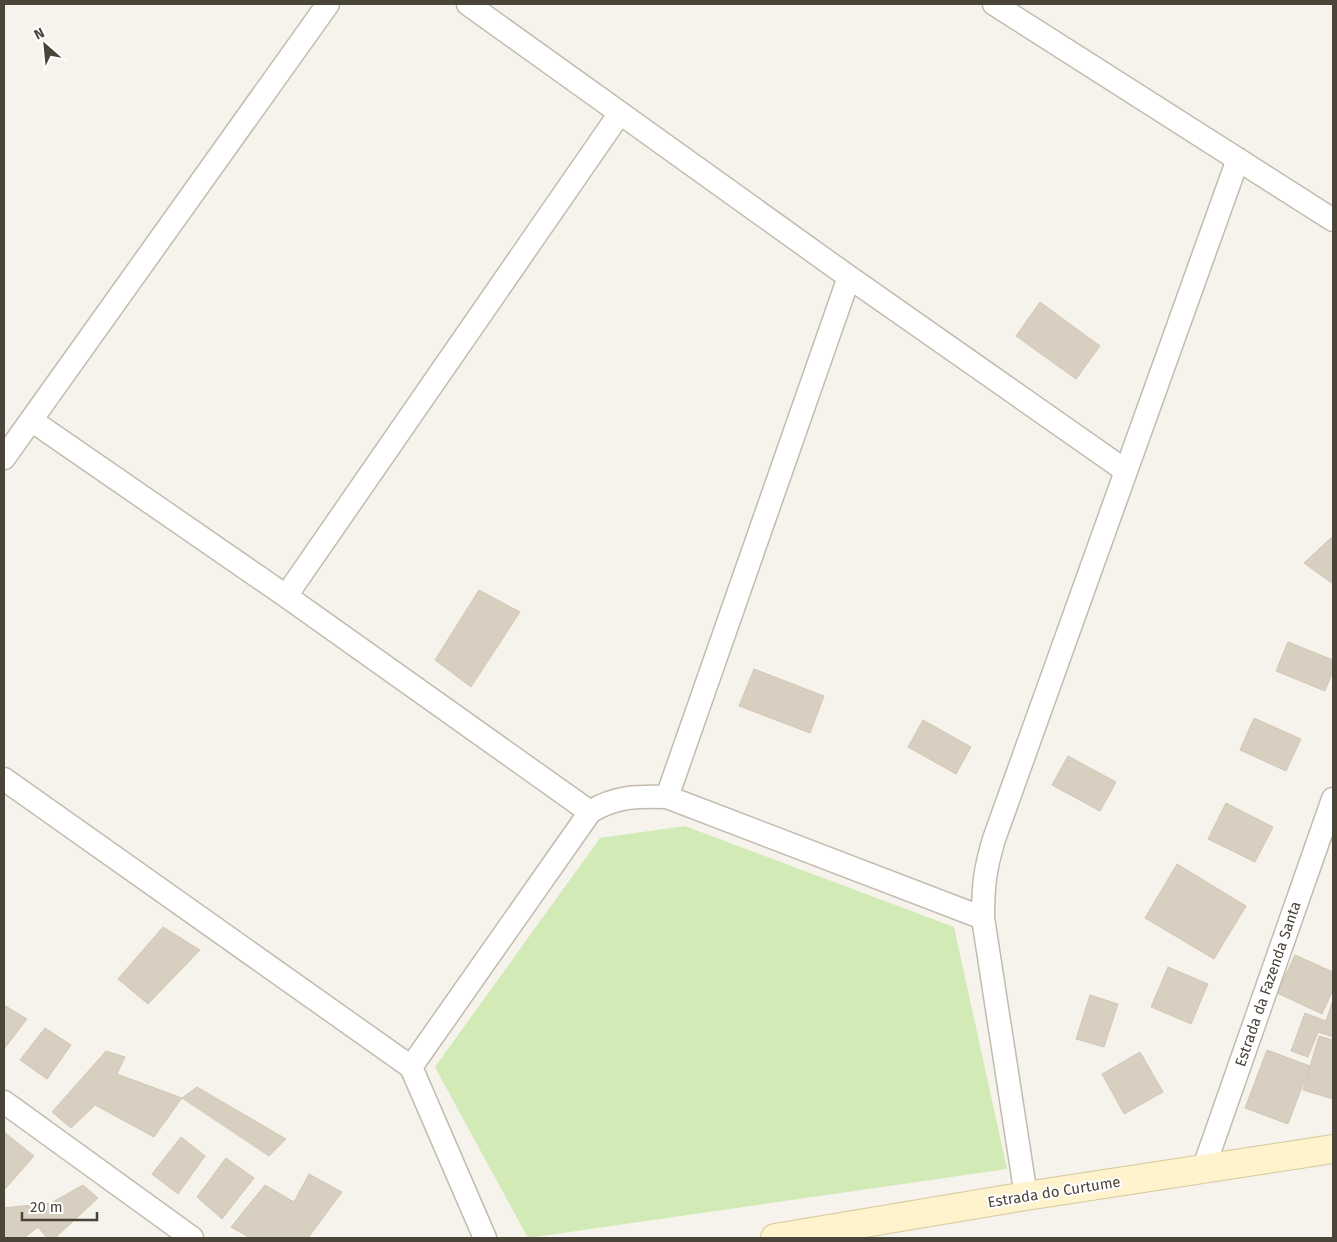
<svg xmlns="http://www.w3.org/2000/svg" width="1337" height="1242" font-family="'Fira Sans',sans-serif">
<rect width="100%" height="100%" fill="#f6f3ec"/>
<!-- green -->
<path fill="#d2eab5" d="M685,826L954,927L1007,1169L528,1238L435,1067L600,838Z"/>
<!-- building -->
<path fill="#d8cfc1" stroke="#d3c7b4" d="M1040,302L1100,346L1076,379L1016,336Z
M1333,536V584L1304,563Z
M479,590L520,612L471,687L435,660Z
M1288,642L1333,660V671L1325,691L1276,671Z
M754,669L824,696L810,733L739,706Z
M1254,718L1301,739L1286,771L1240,750Z
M923,720L971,747L956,774L908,747Z
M1068,756L1116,782L1100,811L1052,785Z
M1226,803L1273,827L1255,862L1208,839Z
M1177,864L1246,906L1214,959L1145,918Z
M163,927L200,950L148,1004L118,979Z
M1295,955L1333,972V990L1322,1014L1277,993Z
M1168,967L1208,984L1191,1024L1151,1007Z
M1090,995L1118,1004L1104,1047L1076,1039Z
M1333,1000V1037L1318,1032L1308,1057L1291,1051L1305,1013L1326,1021Z
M4,1005L27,1019L4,1049Z
M45,1028L71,1045L47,1079L20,1060Z
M1319,1036L1333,1040V1099L1303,1090Z
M1267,1050L1310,1066L1288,1124L1245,1108Z
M106,1051L125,1057L117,1074L182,1098L154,1137L95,1105L71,1128L52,1112Z
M1140,1052L1163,1092L1124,1114L1102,1074Z
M197,1087L286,1139L269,1156L182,1098Z
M4,1132L34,1156L5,1189L4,1188Z
M181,1137L205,1156L178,1194L152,1174Z
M226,1158L254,1178L222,1219L197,1197Z
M309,1174L342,1192L308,1238H250L231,1227L265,1185L294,1202Z
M83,1185L98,1198L55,1238H47L38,1227L24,1238H4V1208L51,1203Z"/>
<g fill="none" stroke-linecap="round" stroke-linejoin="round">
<!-- street casing -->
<g stroke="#c2bbae" stroke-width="25">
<path id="street" d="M468,4L849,277L1126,471
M994,4L1333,220
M31,420L286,596L590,812
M4,458L328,4
M286,596L620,113
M4,779L411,1067L485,1238
M667,797L983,918
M411,1067L590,812C615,796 639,796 667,797L849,277
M4,1102L192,1238
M1203,1170L1333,799
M1026,1196L983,918C983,886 985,869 994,839L1238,159"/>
</g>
<!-- secondary casing -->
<g stroke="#d6c79b" stroke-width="30">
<path id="secondary" d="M775,1238L1026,1196L1333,1149"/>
</g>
<!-- street -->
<use href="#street" stroke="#fff" stroke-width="22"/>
<!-- secondary -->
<use href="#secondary" stroke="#fff3cd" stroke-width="28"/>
</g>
<g text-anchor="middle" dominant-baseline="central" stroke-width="4" stroke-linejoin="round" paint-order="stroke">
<!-- street labels -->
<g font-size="15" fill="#4b4439" stroke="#fff">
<text transform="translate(1268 984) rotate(-71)">Estrada da Fazenda Santa</text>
<text transform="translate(1054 1192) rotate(-9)">Estrada do Curtume</text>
</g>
</g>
<!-- border -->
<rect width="1337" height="1242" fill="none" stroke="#4b4439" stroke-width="10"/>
<!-- north arrow -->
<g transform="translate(45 45) rotate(333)" stroke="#ffffff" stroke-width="4" paint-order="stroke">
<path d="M0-4L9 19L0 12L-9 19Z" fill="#4b4439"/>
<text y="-8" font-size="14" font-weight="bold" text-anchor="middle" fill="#4b4439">N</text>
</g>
<!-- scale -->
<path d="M22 1212v8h75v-8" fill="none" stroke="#4b4439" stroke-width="2.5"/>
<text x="30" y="1212" font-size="15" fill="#4b4439" stroke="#ffffff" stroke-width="4" paint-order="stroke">20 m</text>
</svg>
